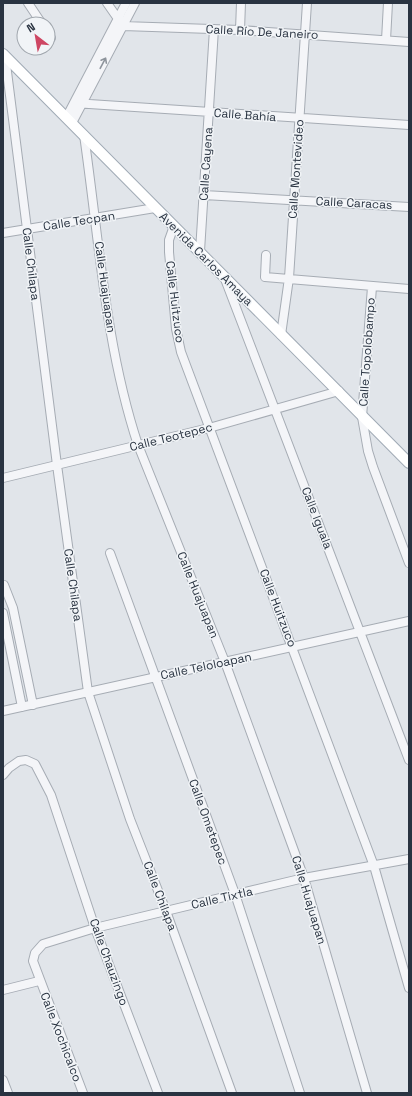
<svg xmlns="http://www.w3.org/2000/svg" width="412" height="1096" font-family="'Space Grotesk',sans-serif">
<rect width="100%" height="100%" fill="#e1e5ea"/>
<g fill="none" stroke-linecap="round" stroke-linejoin="round">
<!-- minor casing -->
<g stroke="#a6acb4" stroke-width="10">
<path id="minor" d="M28,3L42,24
M107,3L123,26L240,30L409,42
M240,30L241,3
M48,33L51,38
M386,40L388,3
M5,56L57,465L88,692L130,819L166,911L232,1093
M74,103L409,125
M66,118L126,3
M72,123L135,3
M84,135C99,238 105,345 138,445L225,662L304,878L367,1093
M204,195L409,207
M174,226L169,240V252L176,329L181,352L374,866L409,988
M3,233L155,208
M200,251L214,29
M266,255L265,277L409,289
M225,279L409,760
M372,287L362,417L368,451L373,467L409,563
M281,335L289,278L307,3
M3,478L209,428L339,391
M110,553L235,894L300,1093
M4,585L13,608L33,705
M3,613L22,707
M3,711L409,621
M3,775L9,768L19,761L26,760L35,764L51,795L95,928L158,1093
M3,990L39,981
M3,1080L8,1093
M83,1093L33,961L35,953L43,944L95,928L304,878L409,859"/>
</g>
<!-- major casing -->
<g stroke="#a0aab5" stroke-width="12">
<path id="major" d="M3,54L409,463"/>
</g>
<!-- minor -->
<use href="#minor" stroke="#f4f5f8" stroke-width="8"/>
<!-- major -->
<use href="#major" stroke="#fff" stroke-width="10"/>
</g>
<!-- one-way arrows -->
<defs><path id="oneway-shaft" d="M-6 0H5M1.5-3L5.5 0L1.5 3" fill="none" stroke-width="1.6" stroke-linecap="round" stroke-linejoin="round"/></defs>
<use stroke="#8e949c" href="#oneway-shaft" transform="translate(103 63) rotate(-62)"/>
<g text-anchor="middle" dominant-baseline="central" stroke-width="3" stroke-linejoin="round" paint-order="stroke">
<!-- street labels -->
<g font-size="12" fill="#293341" stroke="#f1f4f7">
<text transform="translate(262 32) rotate(3)">Calle Río De Janeiro</text>
<text transform="translate(245 115) rotate(4)">Calle Bahía</text>
<text transform="translate(206 164) rotate(-86)">Calle Cayena</text>
<text transform="translate(296 169) rotate(-86)">Calle Montevideo</text>
<text transform="translate(354 203) rotate(3)">Calle Caracas</text>
<text transform="translate(79 221) rotate(-9)">Calle Tecpan</text>
<text transform="translate(206 259) rotate(45)">Avenida Carlos Amaya</text>
<text transform="translate(31 264) rotate(83)">Calle Chilapa</text>
<text transform="translate(105 287) rotate(82)">Calle Huajuapan</text>
<text transform="translate(175 302) rotate(83)">Calle Huitzuco</text>
<text transform="translate(367 352) rotate(-86)">Calle Topolobampo</text>
<text transform="translate(171 437) rotate(-14)">Calle Teotepec</text>
<text transform="translate(317 518) rotate(69)">Calle Iguala</text>
<text transform="translate(73 585) rotate(82)">Calle Chilapa</text>
<text transform="translate(198 595) rotate(68)">Calle Huajuapan</text>
<text transform="translate(278 608) rotate(69)">Calle Huitzuco</text>
<text transform="translate(206 666) rotate(-12)">Calle Teloloapan</text>
<text transform="translate(208 822) rotate(70)">Calle Ometepec</text>
<text transform="translate(160 896) rotate(69)">Calle Chilapa</text>
<text transform="translate(222 898) rotate(-13)">Calle Tixtla</text>
<text transform="translate(309 900) rotate(73)">Calle Huajuapan</text>
<text transform="translate(109 962) rotate(70)">Calle Chauzingo</text>
<text transform="translate(61 1037) rotate(69)">Calle Xochicalco</text>
</g>
</g>
<!-- border -->
<rect width="412" height="1096" fill="none" stroke="#293341" stroke-width="8"/>
<!-- north arrow -->
<g transform="translate(36 36) rotate(329)"><circle r="19" fill="#f1f4f7" stroke="#a1a7ae"/>
<path d="M0-3L7 15L0 10L-7 15Z" fill="#ce4663"/>
<text y="-6" font-size="11" font-weight="bold" text-anchor="middle" fill="#293341">N</text>
</g>
</svg>
